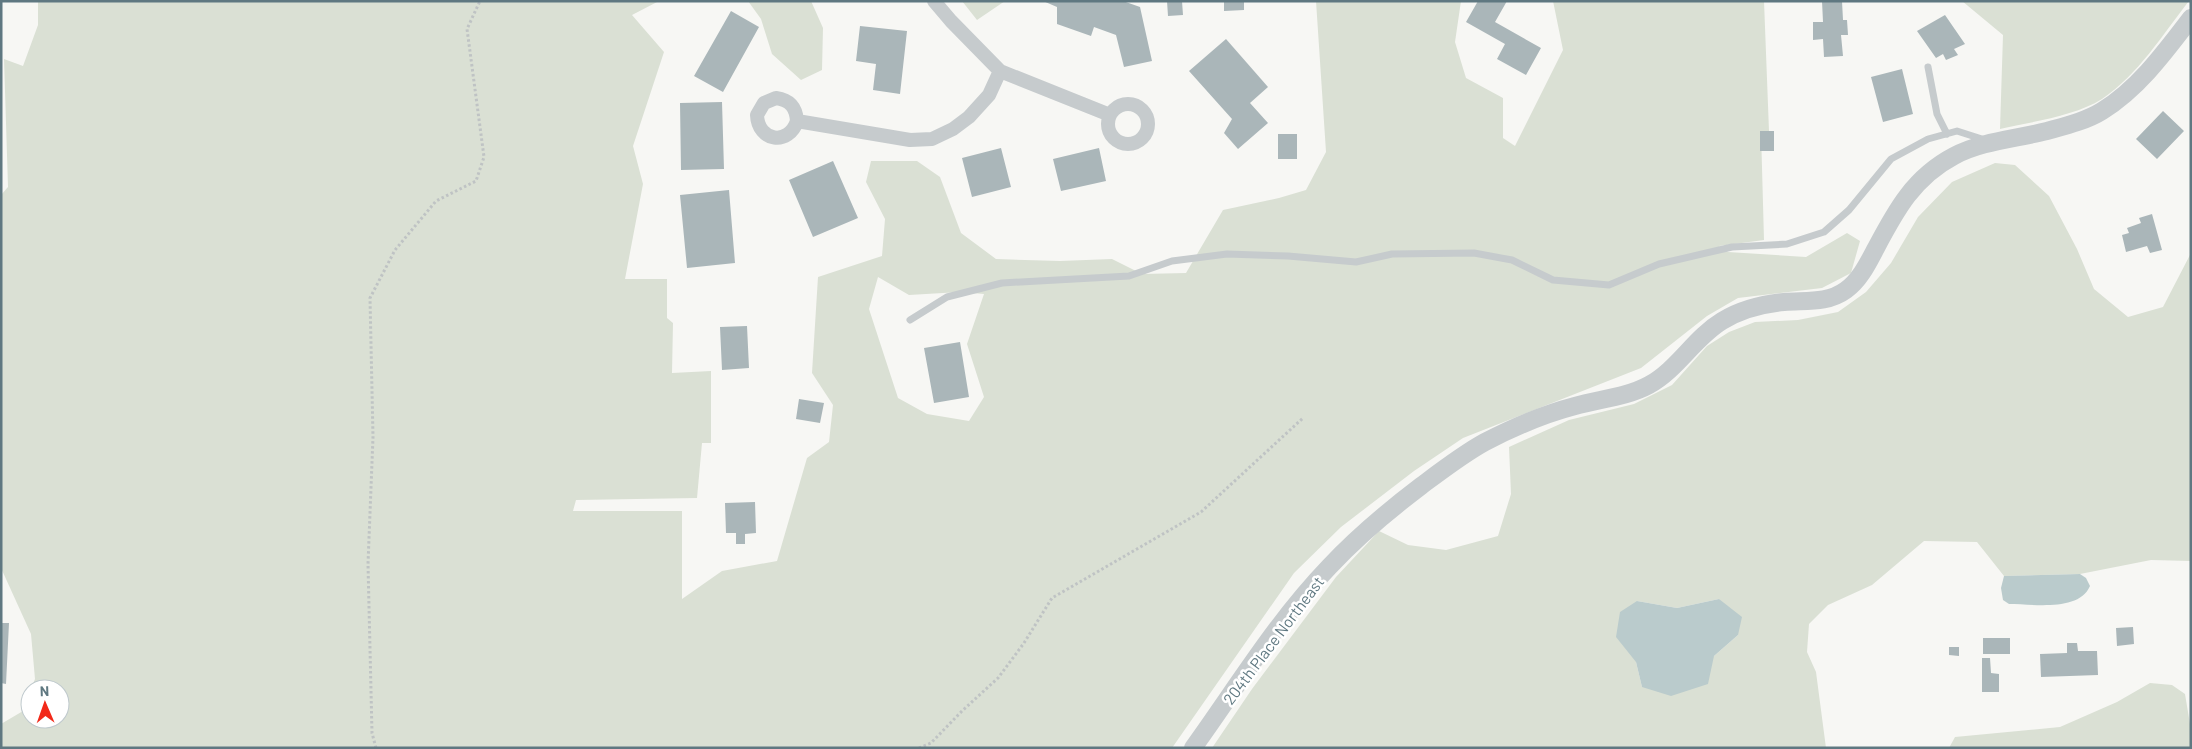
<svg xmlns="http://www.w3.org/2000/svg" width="2192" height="749" font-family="Barlow,sans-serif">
<rect width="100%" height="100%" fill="#f7f7f4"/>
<!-- green -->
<path fill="#dae0d4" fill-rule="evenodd" d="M38,1H659L632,15L664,52L633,146L643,184L625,279H667V318L673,323L672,373L711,371V443H702L697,498L576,500L573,511H682V599L722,571L777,561L807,458L829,442L833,405L812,373L818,277L882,256L885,219L866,182L871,161H917L940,177L961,233L996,259L1060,261L1112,259L1142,274L1186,273L1223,210L1279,198L1306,190L1326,152L1316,1H1461L1455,42L1466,78L1503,98V138L1515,146L1563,50L1553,1H1764L1769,131H1761L1764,240L1719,246L1728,252L1806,257L1847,233L1860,241L1851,273L1822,288L1738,298L1707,316L1641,368L1463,438L1414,471L1341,527L1294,573L1172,748H1V724L23,711L30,692V719H60V689H31L35,679L31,634L1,568V195L8,187L4,59L23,66L38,25ZM878,277L909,295L960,292L984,294L967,344L984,397L969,421L927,414L898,398L869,309Z
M748,1H811L823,28L822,70L801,80L772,54L761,19Z
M962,1H1005L977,20Z
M1962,1H2189C2163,34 2138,75 2102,99C2075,116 2031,122 2000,129L2003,35Z
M1995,163L2015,165L2049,196L2077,249L2094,289L2128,317L2163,307L2191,253V561L2151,560L2080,574L2004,576L1977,542L1924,541L1872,585L1828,605L1809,624L1807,652L1816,672L1826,748H1212L1252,689L1336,577L1379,531L1408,545L1446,550L1498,536L1511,494L1509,447L1569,420L1634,404L1672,385L1707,346L1729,332L1755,322L1798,320L1838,312L1866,292L1891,263L1918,217L1952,182ZM1719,599L1738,635L1714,656L1642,687L1636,662L1637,601L1677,608Z
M2150,683L2172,685L2185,694L2191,730V748H1949L1955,737L2060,727L2117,702Z"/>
<!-- water -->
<path fill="#bacbcc" d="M2080,574L2086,578L2090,586C2079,612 2033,604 2009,604L2003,600L2001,588L2004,576Z
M1719,599L1742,617L1738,635L1714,656L1708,684L1671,696L1642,687L1636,662L1616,637L1620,612L1637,601L1677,608Z"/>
<!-- building -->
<path fill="#aab6b9" d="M1043,1H1123L1140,7L1152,61L1124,67L1116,35L1094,27L1091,36L1057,24V7Z
M1167,1H1182L1183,15L1168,16Z
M1224,1H1244V10L1224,11Z
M1478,1H1507L1495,22L1541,48L1526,75L1497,59L1505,44L1466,22Z
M1822,1H1842L1843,20H1847L1848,35H1841L1843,56L1824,57L1823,39L1813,40V22H1823Z
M731,11L759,27L723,92L694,76Z
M1945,15L1965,44L1954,49L1958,55L1946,60L1943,54L1936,58L1917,31Z
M860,26L907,31L900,94L873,90L876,64L856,61Z
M1226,39L1268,87L1250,103L1268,123L1238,149L1224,133L1232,119L1189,71Z
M1902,69L1913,114L1883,122L1871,77Z
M722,102L724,169L681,170L680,103Z
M2163,111L2184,131L2157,159L2136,139Z
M1760,131H1774V151H1760Z
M1278,134H1297V159H1278Z
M1001,148L1011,187L972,197L962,158Z
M1099,148L1106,181L1061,191L1053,159Z
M833,161L858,218L813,237L789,180Z
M729,190L735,263L687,268L680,195Z
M2152,214L2162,250L2150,253L2147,246L2126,252L2122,235L2129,233L2127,228L2141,223L2139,218Z
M747,326L749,368L722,370L720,327Z
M960,342L969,397L934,403L924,348Z
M799,399L824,403L820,423L796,419Z
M755,502L756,533L745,534V544H736V533H726L725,503Z
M1,623H9L6,684L1,683Z
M2133,627L2134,644L2117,646L2116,628Z
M1983,638H2010V654H1983Z
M2067,643H2077L2078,651H2097L2098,675L2041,677L2040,654L2067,653Z
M1949,647H1959V656L1949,655Z
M1982,658H1990L1991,673L1999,674V692H1982Z"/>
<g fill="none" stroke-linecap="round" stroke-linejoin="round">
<!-- path -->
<path stroke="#bfc3c4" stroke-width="3" stroke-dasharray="2.5 2.5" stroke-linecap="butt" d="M376,748L372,733L368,564L373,437L370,298L395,250L436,201L476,181L484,157L467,29L480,1
M919,748L931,743L962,711L998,678L1024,643L1052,598L1201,512L1303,418"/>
<!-- service -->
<path stroke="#c6cbcd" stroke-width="7" d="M1928,67L1937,114L1947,134
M910,320L947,297L1002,283L1129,276L1172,261L1227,254L1288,256L1356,262L1392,254L1474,253L1512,260L1553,280L1609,285L1659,264L1732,247L1787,244L1824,232L1849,210L1891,159L1928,139L1957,131L1985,140"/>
<!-- minor -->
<path stroke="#c6cbcd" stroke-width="14" d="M934,1L951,21L1000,71L1110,115
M1108 124a20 20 0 1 1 40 0a20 20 0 1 1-40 0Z
M797,121C789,146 758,142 757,115L764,103L776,98C790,100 796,107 797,121L910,140L932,139L953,129L969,117L989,95L1000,71"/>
<!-- tertiary -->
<path stroke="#c6cbcd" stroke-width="18" d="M1193,748C1237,687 1277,621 1329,567C1357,537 1388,511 1421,486C1441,471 1463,454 1485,442C1514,427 1544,414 1575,406C1600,399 1627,397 1649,385C1678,369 1694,338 1722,321C1740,310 1763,304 1784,302C1805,300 1827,304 1846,290C1860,280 1868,263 1876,248C1896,210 1914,177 1954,156C1982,141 2016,139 2047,131C2065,126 2086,121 2102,111C2138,89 2165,52 2191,18"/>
</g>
<g text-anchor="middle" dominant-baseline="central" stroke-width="5" stroke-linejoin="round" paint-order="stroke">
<!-- street labels -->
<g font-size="16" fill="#5f7881" stroke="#fff">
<text transform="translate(1273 640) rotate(-53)">204th Place Northeast</text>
</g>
</g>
<!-- border -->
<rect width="2192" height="749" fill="none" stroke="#5f7881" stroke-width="5"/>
<!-- north arrow -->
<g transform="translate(45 704) rotate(358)"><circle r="24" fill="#ffffff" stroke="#bfc9cd"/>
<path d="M0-4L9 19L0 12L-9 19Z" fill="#f22919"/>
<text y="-8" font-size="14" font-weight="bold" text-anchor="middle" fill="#5f7881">N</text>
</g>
</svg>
